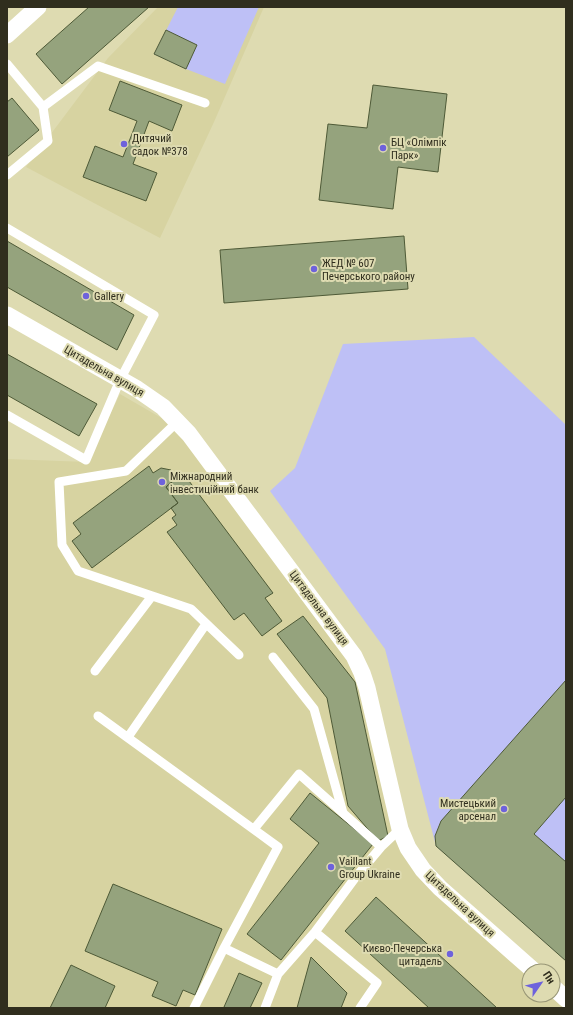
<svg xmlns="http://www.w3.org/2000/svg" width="573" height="1015" font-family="'Roboto Condensed',sans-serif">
<rect width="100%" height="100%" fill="#dedbb1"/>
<!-- built -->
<path fill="#d7d3a1" d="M158,7H264L214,122L160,238L26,167L108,58Z
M120,394L189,434L346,644L408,848L529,971V995H553L566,999V1008H7V459L87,462Z"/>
<!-- green -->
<path fill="#bec0f6" d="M178,7H259L225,84L186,69L154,54Z
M474,337L566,425V961L436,846L385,649L270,491L295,468L343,344Z"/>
<!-- building -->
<path fill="#95a37d" stroke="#4e5a37" d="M89,7H149L62,84L36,54Z
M166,30L197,45L186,69L154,54Z
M120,81L182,105L172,131L149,121L133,164L157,173L146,201L83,177L95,146L123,157L137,121L109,110Z
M373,85L447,94L438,172L398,167L393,209L319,200L328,124L367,128Z
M12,98L39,130L7,157V102Z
M404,236L408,289L224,303L220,250Z
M7,241L134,315L117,350L7,287Z
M7,354L97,404L79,436L7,395Z
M149,466L153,473L161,468L171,470L176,478L166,487L178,503L92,568L72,541L81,534L73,523Z
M183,473L273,593L265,598L282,621L262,636L244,613L234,620L167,532L177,525L172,518L176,515L171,508L178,503L166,487Z
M303,616L355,682L388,836L378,841L348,806L327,698L277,634Z
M566,680V797L534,834L566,862V961L436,846L435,836L441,821Z
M310,793L373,844L281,960L247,934L319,843L290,819Z
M113,884L222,929L195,995L183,990L176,1006L152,996L158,982L85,951Z
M376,897L497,1008H429L345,931Z
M311,957L347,993L341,1008H297Z
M71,965L115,986L105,1008H50Z
M239,973L262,983L250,1008H227L224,1007Z"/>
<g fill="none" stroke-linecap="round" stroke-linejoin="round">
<!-- service -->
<path stroke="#fff" stroke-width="9" d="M7,64L43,107L48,141L7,175
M43,107L98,66L205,103
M7,228L154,315L120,380L86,460L7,415
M180,423L174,425L126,471L59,482L62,545L78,571L191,609L239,655
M273,657L314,709L343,813L381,847
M95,671L152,596
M98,716L278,847L224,948
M128,737L206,624
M254,829L299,774L343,813
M315,932L377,983L360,1008
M194,1008L224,948L278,974
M265,1008L278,974L315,932L355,878L381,847L400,829"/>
<!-- minor -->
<path stroke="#fff" stroke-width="17" d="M7,35L38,7
M7,315L137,389L163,407L189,434L354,656L362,673L367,688L400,829L408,848L423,870L440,888L534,971
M553,987L566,999"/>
</g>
<!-- markers -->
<g fill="#6e62dc" stroke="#dedbb1" stroke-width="1.5">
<circle cx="124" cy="144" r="4"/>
<circle cx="383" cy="148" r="4"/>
<circle cx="314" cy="269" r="4"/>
<circle cx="86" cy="296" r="4"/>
<circle cx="162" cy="482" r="4"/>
<circle cx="504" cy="809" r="4"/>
<circle cx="331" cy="867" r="4"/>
<circle cx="450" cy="954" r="4"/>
</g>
<g text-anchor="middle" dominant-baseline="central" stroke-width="4" stroke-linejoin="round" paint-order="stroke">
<!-- poi labels -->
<g font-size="11" fill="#302e1e" stroke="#dedbb1" text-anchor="start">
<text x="132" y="138">Дитячий<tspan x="132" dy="13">садок №378</tspan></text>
<text x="391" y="142">БЦ «Олімпік<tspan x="391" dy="13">Парк»</tspan></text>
<text x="322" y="263">ЖЕД № 607<tspan x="322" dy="13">Печерського району</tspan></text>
<text x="94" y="296">Gallery</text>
<text x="170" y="476">Міжнародний<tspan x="170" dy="13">інвестиційний банк</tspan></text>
<text x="496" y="803" text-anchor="end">Мистецький<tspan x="496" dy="13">арсенал</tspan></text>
<text x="339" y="861">Vaillant<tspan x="339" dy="13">Group Ukraine</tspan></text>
<text x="442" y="948" text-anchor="end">Києво-Печерська<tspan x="442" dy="13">цитадель</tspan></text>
</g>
<!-- street labels -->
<g font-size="11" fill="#302e1e" stroke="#dedbb1">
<text transform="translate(104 371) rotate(30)">Цитадельна вулиця</text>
<text transform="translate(319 608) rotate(53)">Цитадельна вулиця</text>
<text transform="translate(460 904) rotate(43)">Цитадельна вулиця</text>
</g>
</g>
<!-- border -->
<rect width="573" height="1015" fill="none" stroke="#302e1e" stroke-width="16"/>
<!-- north arrow -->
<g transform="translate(541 983) rotate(56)"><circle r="19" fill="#dedbb1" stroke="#989676"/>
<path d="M0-3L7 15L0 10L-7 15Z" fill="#6e62dc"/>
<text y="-6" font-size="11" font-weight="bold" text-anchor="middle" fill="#302e1e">Пн</text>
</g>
</svg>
